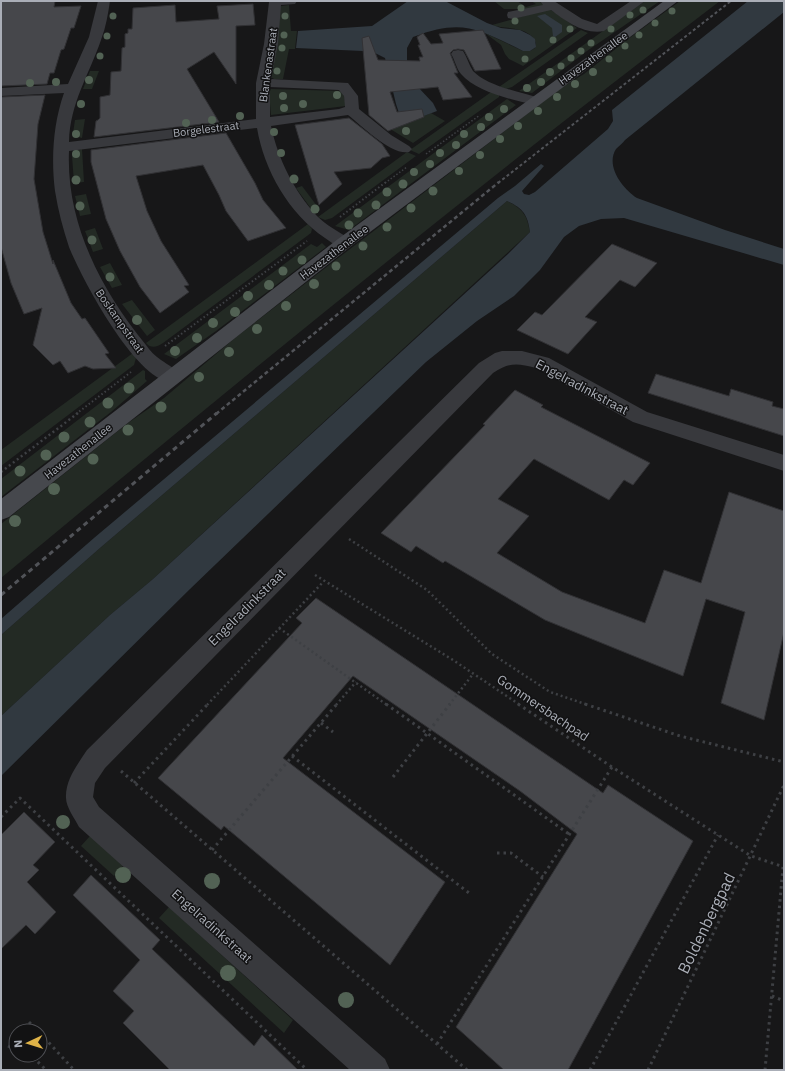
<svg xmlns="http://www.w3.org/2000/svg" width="785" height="1071" font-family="'IBM Plex Sans',sans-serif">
<rect width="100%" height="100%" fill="#171718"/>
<!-- green -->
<path fill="#232a24" d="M494,1H517L526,7L536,4L531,1H539L544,5L532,9H504Z
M645,1H660L587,51L532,93L519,91Z
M680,1H720C475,187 238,381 1,578V524L128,423L164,398L235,338L333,262L561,88L584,74L628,39Z
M289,5L291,31H297L295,49H289L283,79H274L271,77L280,8L281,6Z
M545,10H551L577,28L523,66L509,59L505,54L501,45L485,33L523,51H530L535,48L536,43C529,25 506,30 492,25Z
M581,30L588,33L512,87L506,89L499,87Z
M90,71H99L92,89H83Z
M271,89L343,91L346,106L271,115L269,92Z
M494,90L499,94V97L419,154L410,150Z
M507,99L516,105L349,230L335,226Z
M431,113L445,121L413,143L387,127L408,122Z
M85,119L82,138L75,136L73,133L75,120Z
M82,149L84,182L74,183L72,156L75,151Z
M407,152L416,156L332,218L325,220L318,217Z
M302,186L320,210L315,214L296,188Z
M86,194L91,214L80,216L75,196Z
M507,201C523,209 527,215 530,232L153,579L110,615L1,716V635L100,548Z
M308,224L312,229L311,233L163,343C157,347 151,349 146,343Z
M95,228L103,249L93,252L85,231Z
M322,243L326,247L216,331L176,359L164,354L311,244L317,247Z
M110,263L122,285L112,288L100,267Z
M132,300L155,330L147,336L122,304Z
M133,353L136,358L134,365L1,466V450Z
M143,370L145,371V379L147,381L111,412L1,497V479Z
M90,836L123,866L114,876L81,846Z
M169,907L293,1020L284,1033L159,918Z"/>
<!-- water -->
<path fill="#313940" d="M408,1H445L487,23L501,28L520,30L530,35L535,39L536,47L530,51H523C478,29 463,18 413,37L407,48V63L417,86L433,103L437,111L408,122L400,116L396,104L385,58L375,53L363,51L296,48L298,31L372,26Z
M748,1H784V12L625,140C623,143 619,146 616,149C605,166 623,189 637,198L725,230L784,249V265L624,218L601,219L579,226L564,237L540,270L514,296L477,321L426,362L190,589L1,776V716L110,615L153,579L508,254L530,232C528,215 523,208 507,201L100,548L1,635V619L94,538L498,198L515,186L541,164L544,166L522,191L524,194L529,195L535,192L608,129L613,121L612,110Z
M545,14L562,25V32L555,37L553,36L552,28L537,16Z"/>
<!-- building -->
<path fill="#46474b" stroke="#313134" d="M1,1H55L54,7L81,6L74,28H71L64,49L61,50L54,73H50L47,84L1,86Z
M253,4L255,25L236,26V84L214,52L187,69L219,122L94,137L96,121L98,120L100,118V97L110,95L111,72L121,71L122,48L125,47V34L128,33V29H132L133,8L175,5L176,22L219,19L217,6Z
M483,30L501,69L475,71L464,50L458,49L453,50L450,53L458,73H454L472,97L443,100L438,87L390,92L397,112L422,109L424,117L388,131L369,115L362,38L369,36L378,60L420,61L419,57H423L418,45H420L417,37L423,33L431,44L443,43L439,34Z
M45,95L38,124L34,179L43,232L53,264V260L71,303L82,319L85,318L109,353L105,354L116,368L93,369L85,366L68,373L60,361L53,365L33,345L42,308L24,314L11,283L1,247V97Z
M349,118L382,144L390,156L382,158L371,168L334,172L342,184L319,205L295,125Z
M226,133L255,183L263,200L286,228L248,241L226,211L219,195L203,165L136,176L147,211L161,241L189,285L184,286L189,292L160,313L140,287L120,251L106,219L91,162V150Z
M612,244L657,263L635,287L620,280L585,317L597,322L568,354L517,330L535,312L542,315Z
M656,374L729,396L731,389L773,402L772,406L784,409V436L648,393Z
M515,390L543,405L541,407L650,463L633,485L624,480L609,500L534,459L498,499L529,516L497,553L562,592L645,623L664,570L701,583L729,492L784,511V632L764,720L721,703L745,612L706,599L683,676L545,620L445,561L443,563L416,546L411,552L381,533L485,425L483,424Z
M316,598L603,793L608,785L693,841L568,1070H504L456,1027L577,834L520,791L353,676L283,758L445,882L390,965L224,826L221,830L158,778L302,623L296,618Z
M24,812L55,842L33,865L39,870L27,882L56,912L35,934L26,925L1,949V835Z
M91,875L160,940L152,949L233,1026L254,1046L262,1035L298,1070H170L123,1023L134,1011L113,991L140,960L73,895Z"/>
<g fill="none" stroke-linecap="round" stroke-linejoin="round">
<!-- path-far3 -->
<path stroke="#3e4044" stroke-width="1.5" stroke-dasharray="1.5 2" stroke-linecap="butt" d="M426,154L480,115
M385,183L407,167"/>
<!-- path-far2 -->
<path stroke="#3e4044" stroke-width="2" stroke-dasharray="1.5 2.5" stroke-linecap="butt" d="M340,217L386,182
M165,346L307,241
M76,414L131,372"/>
<!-- path-far1 -->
<path stroke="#3e4044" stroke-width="2.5" stroke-dasharray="2 3" stroke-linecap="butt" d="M1,472L78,413
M349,539L427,590L492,654L550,692L588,705
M315,575L453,660L520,705
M279,628L387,705
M207,705L324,581
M336,705L356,682
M449,705L473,674"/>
<!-- path -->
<path stroke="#3e4044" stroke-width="3" stroke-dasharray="2.5 4" stroke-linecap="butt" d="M386,704L569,834
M518,704L612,767L751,856L784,867
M585,704L680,736L784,762
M321,723L333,732
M292,756L469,893
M121,771L467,1070
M393,777L450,704
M134,783L208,704
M1,817L20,798L307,1070
M212,850L337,704
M497,853H511L543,877
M772,996L784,1001
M29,1022L38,1031
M40,1033L74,1070
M437,1044L612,767
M8,1046L16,1050
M27,1055L35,1059L46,1070
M590,1070L718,835
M648,1070L784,785
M765,1070L783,867"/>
<!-- street -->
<path fill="#38393d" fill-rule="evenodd" d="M98,1H110C108,14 106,27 101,40C89,75 70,103 69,142L256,119V83L264,44L269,2L297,1L295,4L281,5L278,44L271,79L348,83L358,96L359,109L391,135L409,146L412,149L409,152C392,156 362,126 348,115L271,126C278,159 294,191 317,216C326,225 339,232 350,239L352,243L350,247C340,249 333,244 325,238C289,214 264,170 257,128L69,151C66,223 101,290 146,345C150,351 155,356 161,360C168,365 177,369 182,377L179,382C141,393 81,277 69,247C63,229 58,210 55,191C51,159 53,124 64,93L1,96V88L68,84L89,37ZM270,87L339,90L344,96L345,107L339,109L270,117Z
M540,1H554L582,19L597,24L631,1H645L604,31C585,35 565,21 551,10L513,19L508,18L507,15L508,12L543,5Z
M458,50L463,51C467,57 469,65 473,71C487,86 520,92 540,98L542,101L540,104L535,105C513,100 476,92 461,74C456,68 455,60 451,54L453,51Z
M502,351H522L549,358L647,412L784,455V471L633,422L536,368C517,363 510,362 493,373L105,768L95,783L93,797L99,807L385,1059L390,1070H350L79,827C75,819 66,807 66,798C65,780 78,764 87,750L479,363L495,353Z"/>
<!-- secondary -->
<path fill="#46484d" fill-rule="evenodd" d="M664,1H678L350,247L9,517L1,520V499L338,239Z"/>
<!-- rail-far2 -->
<path stroke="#515358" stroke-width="2" stroke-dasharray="3 2.5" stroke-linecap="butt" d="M498,183L731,1"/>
<!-- rail-far1 -->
<path stroke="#515358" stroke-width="2.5" stroke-dasharray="4 3" stroke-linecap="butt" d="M216,414L499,182"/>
<!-- rail -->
<path stroke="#515358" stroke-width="3" stroke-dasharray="5 4" stroke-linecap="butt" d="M1,595L217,413"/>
</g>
<!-- trees -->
<g fill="#526254">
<circle cx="521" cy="8" r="3.5"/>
<circle cx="643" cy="10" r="3.5"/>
<circle cx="672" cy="11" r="3.5"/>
<circle cx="630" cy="15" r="3.5"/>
<circle cx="113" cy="16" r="3.5"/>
<circle cx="285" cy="16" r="3.5"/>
<circle cx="515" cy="21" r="3.5"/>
<circle cx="655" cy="23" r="3.5"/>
<circle cx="570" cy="29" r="3.5"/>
<circle cx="611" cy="29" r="3.5"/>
<circle cx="284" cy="35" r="3.5"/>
<circle cx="639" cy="35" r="3.5"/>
<circle cx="107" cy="36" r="3.5"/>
<circle cx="553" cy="40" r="3.5"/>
<circle cx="591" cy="43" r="3.5"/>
<circle cx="625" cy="46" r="3.5"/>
<circle cx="282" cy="48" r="3.5"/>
<circle cx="581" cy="51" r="3.5"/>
<circle cx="100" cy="56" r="3.5"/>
<circle cx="571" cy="58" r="3.5"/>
<circle cx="525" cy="59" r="3.5"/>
<circle cx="609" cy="59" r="3.5"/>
<circle cx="561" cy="66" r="3.5"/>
<circle cx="277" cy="71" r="3.5"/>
<circle cx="550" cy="72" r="4"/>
<circle cx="593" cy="72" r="4"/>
<circle cx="89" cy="80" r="4"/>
<circle cx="56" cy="82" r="4"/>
<circle cx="541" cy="82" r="4"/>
<circle cx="30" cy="83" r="4"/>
<circle cx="575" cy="84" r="4"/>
<circle cx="527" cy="88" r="4"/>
<circle cx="337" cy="95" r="4"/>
<circle cx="283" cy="96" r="4"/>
<circle cx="557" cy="97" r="4"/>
<circle cx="81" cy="104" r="4"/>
<circle cx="303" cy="104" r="4"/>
<circle cx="284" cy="108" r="4"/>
<circle cx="504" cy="109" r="4"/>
<circle cx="538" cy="111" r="4"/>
<circle cx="240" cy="116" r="4"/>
<circle cx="489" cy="117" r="4"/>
<circle cx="212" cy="120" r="4"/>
<circle cx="186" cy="123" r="4"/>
<circle cx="518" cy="126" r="4"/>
<circle cx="481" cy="127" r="4"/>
<circle cx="406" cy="131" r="4"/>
<circle cx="274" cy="132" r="4"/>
<circle cx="76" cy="134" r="4"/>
<circle cx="464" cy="134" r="4"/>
<circle cx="500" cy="139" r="4"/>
<circle cx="456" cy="145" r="4"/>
<circle cx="281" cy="153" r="4"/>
<circle cx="440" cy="153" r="4"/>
<circle cx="76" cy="154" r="4"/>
<circle cx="480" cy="155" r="4"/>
<circle cx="430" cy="164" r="4"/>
<circle cx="459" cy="171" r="4"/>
<circle cx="414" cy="172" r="4"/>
<circle cx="294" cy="179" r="4.5"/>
<circle cx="76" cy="180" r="4.5"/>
<circle cx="403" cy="184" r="4.5"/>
<circle cx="433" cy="191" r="4.5"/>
<circle cx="387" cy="192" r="4.5"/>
<circle cx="376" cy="205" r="4.5"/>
<circle cx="80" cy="206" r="4.5"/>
<circle cx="411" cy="208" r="4.5"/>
<circle cx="315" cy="209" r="4.5"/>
<circle cx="358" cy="213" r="4.5"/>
<circle cx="349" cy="225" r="4.5"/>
<circle cx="387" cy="227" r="4.5"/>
<circle cx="92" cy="240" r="4.5"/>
<circle cx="363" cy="246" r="4.5"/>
<circle cx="302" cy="260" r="4.5"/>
<circle cx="336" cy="266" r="4.5"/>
<circle cx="283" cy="271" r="4.5"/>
<circle cx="110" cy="277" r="4.5"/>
<circle cx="314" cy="284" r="5"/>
<circle cx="269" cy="285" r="5"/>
<circle cx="248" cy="296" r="5"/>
<circle cx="286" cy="306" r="5"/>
<circle cx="235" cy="312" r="5"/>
<circle cx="137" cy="320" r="5"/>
<circle cx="213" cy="323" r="5"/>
<circle cx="257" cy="329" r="5"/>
<circle cx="197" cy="338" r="5"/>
<circle cx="175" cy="351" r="5"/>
<circle cx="229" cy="352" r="5"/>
<circle cx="199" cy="377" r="5"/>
<circle cx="129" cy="388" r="5.5"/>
<circle cx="108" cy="403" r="5.5"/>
<circle cx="161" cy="407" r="5.5"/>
<circle cx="90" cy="422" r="5.5"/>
<circle cx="128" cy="430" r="5.5"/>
<circle cx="64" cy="437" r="5.5"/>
<circle cx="46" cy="455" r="5.5"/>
<circle cx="93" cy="459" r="5.5"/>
<circle cx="20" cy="471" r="5.5"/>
<circle cx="54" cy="489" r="6"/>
<circle cx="15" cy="521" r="6"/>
<circle cx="63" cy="822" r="7"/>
<circle cx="123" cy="875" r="8"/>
<circle cx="212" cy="881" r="8"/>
<circle cx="228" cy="973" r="8"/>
<circle cx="346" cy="1000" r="8"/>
</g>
<g text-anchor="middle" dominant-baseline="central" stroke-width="3" stroke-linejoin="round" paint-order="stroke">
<!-- far-street labels -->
<g font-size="11" fill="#aaaeb7" stroke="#121213">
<text transform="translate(593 58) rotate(-36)">Havezathenallee</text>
<text transform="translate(268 65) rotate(-82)">Blankenastraat</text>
<text transform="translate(206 129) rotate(-7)">Borgelestraat</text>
<text transform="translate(334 252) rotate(-37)">Havezathenallee</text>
<text transform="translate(120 321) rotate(55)">Boskampstraat</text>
<text transform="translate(78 451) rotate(-38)">Havezathenallee</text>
</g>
<!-- street labels -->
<g font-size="13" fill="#aaaeb7" stroke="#121213">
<text transform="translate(582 387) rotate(28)">Engelradinkstraat</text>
<text transform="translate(247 607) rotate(-45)">Engelradinkstraat</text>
<text transform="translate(543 708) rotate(34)">Gommersbachpad</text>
<text transform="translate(212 926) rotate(42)">Engelradinkstraat</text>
</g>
<!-- near-street labels -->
<g font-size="16" fill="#aaaeb7" stroke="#121213">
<text transform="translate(706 923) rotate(-64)">Boldenbergpad</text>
</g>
</g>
<!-- border -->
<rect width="785" height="1071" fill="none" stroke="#aaaeb7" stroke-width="4"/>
<!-- north arrow -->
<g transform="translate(28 1043) rotate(266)"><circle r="19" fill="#121213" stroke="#4f5055"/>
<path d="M0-3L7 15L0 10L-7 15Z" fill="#dfb348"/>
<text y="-6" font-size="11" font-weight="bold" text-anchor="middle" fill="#aaaeb7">N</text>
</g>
</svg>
